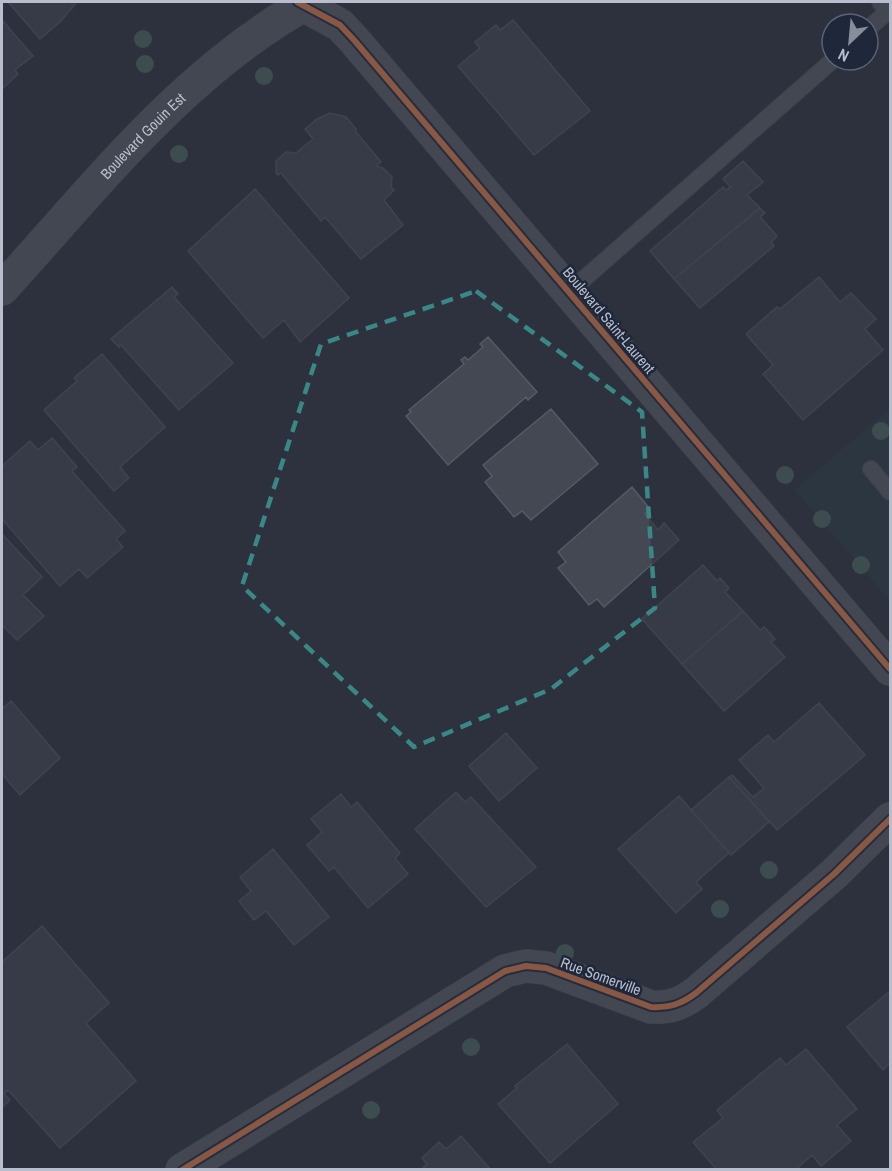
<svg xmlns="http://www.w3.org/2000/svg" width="892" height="1171" font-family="'Archivo Narrow',sans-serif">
<rect width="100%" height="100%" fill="#2d323e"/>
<!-- green -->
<path fill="#293d44" d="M890,408V601L795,490Z"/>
<!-- building -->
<path fill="#444852" stroke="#555a65" stroke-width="1.5" d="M8,2H77L60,22L40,39Z
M2,20L33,56L15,70L18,74L2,89Z
M513,20L590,111L534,155L458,66L480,48L475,42L496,25L500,30Z
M330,113L346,117L356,129V132L381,162L376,166L383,168L392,177L391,187L394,190L384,200L403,225L361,259L325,217L321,221L281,173L278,175L276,173V161L286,152L296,153L313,139L305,129L317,119Z
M743,161L763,182L747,195L760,208L674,279L650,251L723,187L726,190L731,187L723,179Z
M255,189L349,298L300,342L284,320L263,338L188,251Z
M760,208L765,213L760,217L777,236L771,242L774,246L700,308L674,279Z
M819,277L840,302L851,293L876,319L865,329L883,350L803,420L763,374L773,365L746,334L777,307L780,309Z
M172,287L178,294L174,297L233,363L179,410L121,345L119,347L111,339Z
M488,337L537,392L528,400L526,397L448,465L406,416L411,412L409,410L464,364L461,360L465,357L468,360L483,347L480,344Z
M102,354L165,427L120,467L129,478L114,491L44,410L77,381L74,378Z
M551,409L598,464L531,520L522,511L514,517L485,482L492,476L483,465Z
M52,438L77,467L72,471L125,531L116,539L123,547L87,578L79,569L60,586L2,519V466L30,441L38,450Z
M632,487L650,509L645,514L658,530L664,523L679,540L604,607L597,599L589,605L558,568L566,562L558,552Z
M2,534L42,577L23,595L44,616L17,640L2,625Z
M703,565L717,581L720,578L729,588L725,592L743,611L682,664L642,619Z
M743,611L760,630L764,627L775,639L771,642L785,657L724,711L682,664Z
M11,701L60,758L20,795L2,774V709Z
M819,703L865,755L777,830L729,777L732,775L753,797L764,788L739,760L768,735L774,742Z
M506,733L537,768L499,801L469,766Z
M729,777L769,822L731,855L691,810Z
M456,792L465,802L471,797L536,867L486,907L415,829Z
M341,794L351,807L357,802L400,853L395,858L408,874L368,908L334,867L329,871L307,845L322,832L311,819Z
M679,796L729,853L696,882L702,889L676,913L618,849Z
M273,849L329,917L294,945L266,911L254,920L239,901L251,891L240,877Z
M42,926L109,1003L86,1023L136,1081L60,1148L8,1090L4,1094L10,1100L2,1107V962Z
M890,991V1063L883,1070L847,1027Z
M567,1044L618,1104L550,1163L498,1104L517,1088L515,1086Z
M806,1049L857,1109L837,1125L851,1141L821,1166L812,1155L795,1170H717L693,1142L723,1118L717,1110L780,1058L786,1065Z
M461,1136L491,1170H421L427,1164L422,1158L439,1142L446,1149Z"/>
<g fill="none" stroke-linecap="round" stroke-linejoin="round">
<!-- service casing -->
<g stroke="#4b4f57" stroke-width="18">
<path id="service" d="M868,29L888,11L880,2
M569,292L833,60
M871,469L890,492"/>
</g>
<!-- minor casing -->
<g stroke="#4b4f57" stroke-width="34">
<path id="minor" d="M303,5L340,25L354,40L890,669
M182,1170L505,971L526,966L546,968L651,1007C670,1008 681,1004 696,993L834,874L890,819"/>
</g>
<!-- tertiary casing -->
<g stroke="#4b4f57" stroke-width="34">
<g id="tertiary">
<path id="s1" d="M2,289C96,186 185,70 309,2"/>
</g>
</g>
<!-- service -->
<use href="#service" stroke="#5e626b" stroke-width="16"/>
<!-- minor -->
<use href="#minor" stroke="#5e626b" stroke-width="33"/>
<!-- tertiary -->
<use href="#tertiary" stroke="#5e626b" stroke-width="33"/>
<!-- cycleway casing -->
<g stroke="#1f273a" stroke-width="10">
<path id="cycleway" d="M297,2L340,25L354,40L890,669
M182,1170L505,971L526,966L546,968L651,1007C670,1008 681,1004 696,993L834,874L890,819"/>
</g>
<!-- cycleway -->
<use href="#cycleway" stroke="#f5874c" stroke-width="6"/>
</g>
<!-- trees -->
<g fill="#516e62">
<circle cx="143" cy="39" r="9"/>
<circle cx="145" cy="64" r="9"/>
<circle cx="264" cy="76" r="9"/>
<circle cx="179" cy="154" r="9"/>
<circle cx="881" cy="431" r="9"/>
<circle cx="785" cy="475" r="9"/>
<circle cx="822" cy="519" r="9"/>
<circle cx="861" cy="565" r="9"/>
<circle cx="769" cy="870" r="9"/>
<circle cx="720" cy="909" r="9"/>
<circle cx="565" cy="953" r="9"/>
<circle cx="471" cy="1047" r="9"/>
<circle cx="371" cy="1110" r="9"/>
</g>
<!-- marked area -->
<path d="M0 0H892V1171H0ZM476,291L642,412L655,608L551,689L414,747L242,586L321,344Z" fill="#2d323e" fill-opacity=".55" fill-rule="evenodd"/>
<path fill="none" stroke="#398886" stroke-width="4.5" stroke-dasharray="12 8" stroke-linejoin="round" d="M476,291L642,412L655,608L551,689L414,747L242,586L321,344Z"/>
<g text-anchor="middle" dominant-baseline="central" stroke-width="5" stroke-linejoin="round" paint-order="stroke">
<!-- street labels -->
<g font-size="15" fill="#b8becd" stroke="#1f273a">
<text stroke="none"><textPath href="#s1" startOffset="208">Boulevard Gouin Est</textPath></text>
<text transform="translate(609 320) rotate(50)">Boulevard Saint-Laurent</text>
<text transform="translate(601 976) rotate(20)">Rue Somerville</text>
</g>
</g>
<!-- border -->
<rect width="892" height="1171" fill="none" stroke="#b8becd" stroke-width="6"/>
<!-- north arrow -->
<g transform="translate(850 42) rotate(206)"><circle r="28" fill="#1f273a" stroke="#5c6375" stroke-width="1.5"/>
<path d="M0-4.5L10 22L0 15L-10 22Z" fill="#878d9b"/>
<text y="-9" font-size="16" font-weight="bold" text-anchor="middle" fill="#b8becd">N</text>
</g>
</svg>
